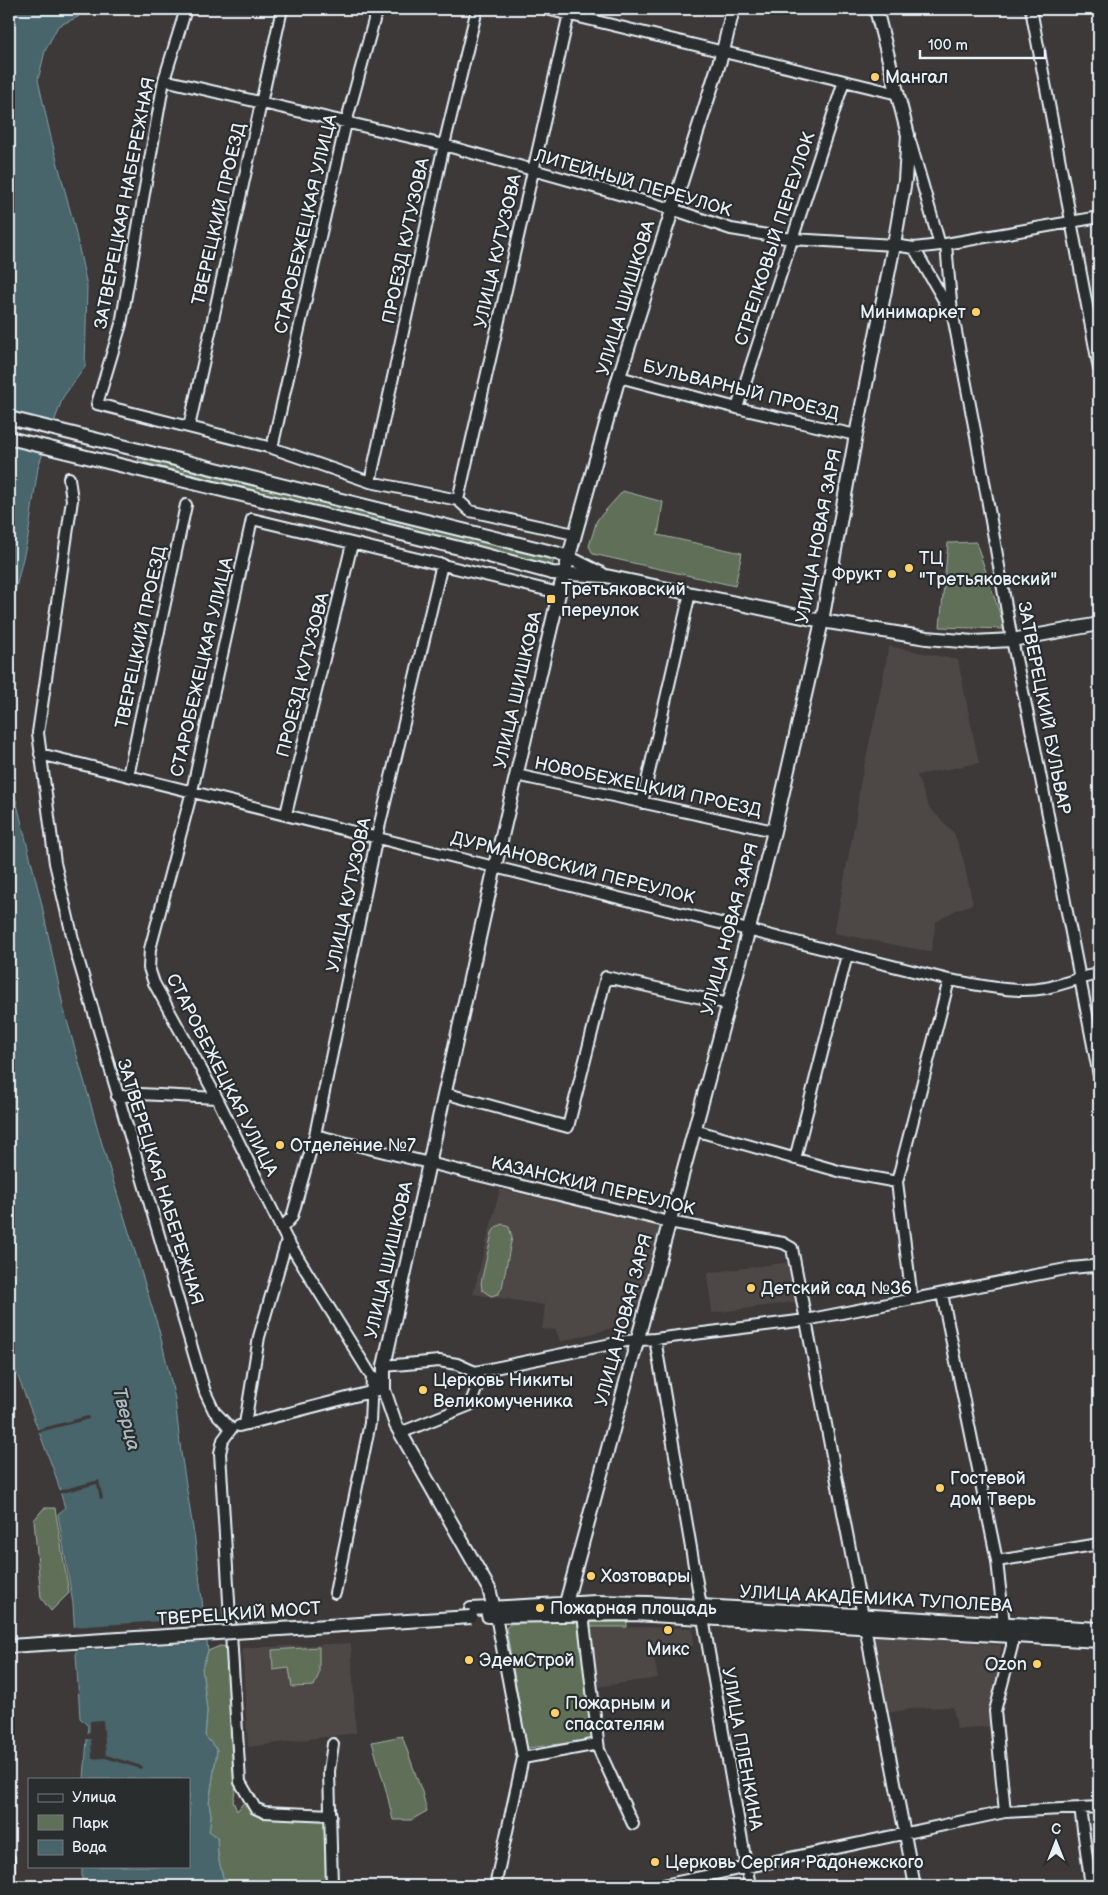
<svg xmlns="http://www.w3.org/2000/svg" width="1108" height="1895" font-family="'Balsamiq Sans',sans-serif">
<rect width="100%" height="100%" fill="#3d3939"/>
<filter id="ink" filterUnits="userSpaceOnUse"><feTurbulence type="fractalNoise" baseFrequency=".02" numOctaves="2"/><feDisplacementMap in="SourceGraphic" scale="10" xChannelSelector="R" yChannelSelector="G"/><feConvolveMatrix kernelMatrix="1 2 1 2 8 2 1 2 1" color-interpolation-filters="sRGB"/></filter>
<g filter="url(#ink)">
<!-- built -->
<path fill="#4d4644" d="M889,646L958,660L979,763L917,775L929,807L954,833L963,858L973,904L954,911L936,922L931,952L834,933L856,816L860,784L876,713Z
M500,1189L661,1226L632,1323L560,1342L556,1330L542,1329L545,1305L473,1294Z
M790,1262L795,1302L712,1313L707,1273Z
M651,1627L693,1628V1646H652L658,1678L597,1687L588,1628Z
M877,1635L1001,1645L993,1726L957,1729L953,1707L918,1708L887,1713L872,1639Z
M351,1643L356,1733L248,1747L242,1648Z"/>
<!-- green -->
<path fill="#607058" stroke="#a4b0a8" d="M140,455L554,558L552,567L138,461Z
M623,491L663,502L658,535L742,553L735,586L593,554L589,546L597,520Z
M976,542L1005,629L940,627L948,543Z
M502,1224L509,1227L512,1237L502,1288L498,1294L491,1296L482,1290L481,1283L492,1233L496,1227Z
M44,1508H55L69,1593L51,1611L41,1598L34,1520Z
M537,1621H578L593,1740L527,1748L506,1628L510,1624Z
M587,1622H627V1627H588Z
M220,1646L228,1647L237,1782L233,1801L237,1811L244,1802L249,1801L253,1810L326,1816L328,1886H225L218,1857L217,1837L209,1831L211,1816L209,1803L217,1750L205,1736L207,1711L202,1668L208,1651Z
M319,1647V1674L314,1686L292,1687L289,1668L273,1670L272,1650Z
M402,1736L422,1792L427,1811L411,1820H393L386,1790L372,1742Z"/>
<!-- water -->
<path fill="#47656b" stroke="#879da3" d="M14,9H85L78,17L58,26L45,51L38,80L51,138L74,225L87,286L85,367L63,397L38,467L28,537L9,617L10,709L9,726V12Z
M9,772L41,901L64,1010L102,1144L159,1330L175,1399L181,1453L195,1541L208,1651L202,1668L207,1711L205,1736L217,1750L209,1803L211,1816L209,1831L217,1837L218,1857L225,1886H82V1866H189V1779H84L88,1726L80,1718L73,1604L58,1514L65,1508L55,1474L9,1353Z"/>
<!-- pier -->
<path fill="#3d3939" d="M9,412L56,424L45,455L9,446Z
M88,1416L89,1419L36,1433L35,1430Z
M99,1480L103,1499H100L97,1484L59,1494L61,1505L57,1491Z
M206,1618L208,1642L73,1651L72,1627Z
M103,1720L106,1755L142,1766L141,1769L105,1758L92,1759L91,1739H85V1733L90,1732V1721Z"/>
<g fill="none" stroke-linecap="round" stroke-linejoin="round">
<!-- minor casing -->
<g stroke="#e8f1f8" stroke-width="14">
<path id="minor" d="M186,9L164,80L121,324L97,404L272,448L370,482L458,500L470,511L574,534
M546,9L898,94
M1031,9L1099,369
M164,80L444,145L672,209L731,229L792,239L894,245L914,248L940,245L1099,217
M910,141L940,245
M946,244L952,313
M914,248L953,316L976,436L1012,640L1034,743L1099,1076
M619,377L737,408L856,435
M737,408L844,81
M189,427L282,9
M272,448L346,123L377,9
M69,478L72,500L38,733L55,863L76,952L205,1392L214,1411L231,1429
M370,482L444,145L477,9
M458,500L570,9
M40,754L949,980C981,985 1014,994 1046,988C1064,984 1081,977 1099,974
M516,775L774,831
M128,776L186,505
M642,803L690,593
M286,814L352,544
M444,1093L568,1127L606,977L729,1004
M117,1097L140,1094L217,1098
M694,1130L842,1172L897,1182
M315,1135L669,1222L783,1243L792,1248L863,1616
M795,1159L847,955
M281,1229L292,1217L315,1135L377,836L442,564
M942,1294L997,1561L1004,1624
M912,1299L897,1182L949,980
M655,1339L701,1606
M384,1366L439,1361L457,1364L475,1372L626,1341L655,1339L806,1320L1071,1268L1093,1266L1099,1269
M384,1383L372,1377L287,1240L217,1098L154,983L149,968L150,949L192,791L252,519L559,593
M245,1424L259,1337L287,1240
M239,1426L378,1390
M231,1429L223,1440L220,1453L240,1782L255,1808L264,1812L331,1815
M400,1433L470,1405L478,1384L475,1372
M997,1561L1099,1544
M335,1593L370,1423L372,1377
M583,1614L599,1750L633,1824
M703,1618L750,1886
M865,1627L915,1886
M523,1758L598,1744
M1080,1808L1091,1886
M1005,1812L995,1711L1012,1646V1635
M9,1858V1870
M332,1886L329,1771L333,1744
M495,1886L523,1758L496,1616
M659,1886L1005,1812L1099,1807"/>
</g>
<!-- major casing -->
<g stroke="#e8f1f8" stroke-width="16">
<path id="major" d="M9,418L556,553L568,557L602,574
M9,438L459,548L552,573L606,576L822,621L927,638L973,642L1012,640L1099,624
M471,1609L596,1602L648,1603L1099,1629
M563,1614L749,929L774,831L822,621L856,435L894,245L905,180L908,135L876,9
M488,1616L634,1614L1099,1641
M496,1616L489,1589L396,1425L384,1390V1366L495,866L561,585L619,377L723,51L733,9"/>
</g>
<!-- minor -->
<use href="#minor" stroke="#2a2d2e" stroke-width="10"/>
<!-- major -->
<use href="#major" stroke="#2a2d2e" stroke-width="12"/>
<!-- major-bridge casing -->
<g stroke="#e8f1f8" stroke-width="16" stroke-linecap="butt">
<path id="major-bridge" d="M9,1646L471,1617"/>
</g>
<!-- major-bridge -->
<use href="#major-bridge" stroke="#2a2d2e" stroke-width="12"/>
</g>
</g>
<!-- markers -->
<g fill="#ffd166" stroke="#2a2d2e" stroke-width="2">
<circle cx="875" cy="77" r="5"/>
<circle cx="976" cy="312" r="5"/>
<circle cx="909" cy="568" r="5"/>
<circle cx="892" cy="574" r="5"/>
<rect x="546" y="594" width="10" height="10" rx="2.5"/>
<circle cx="280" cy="1145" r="5"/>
<circle cx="751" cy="1288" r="5"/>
<circle cx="423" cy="1390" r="5"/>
<circle cx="940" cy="1488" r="5"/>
<circle cx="591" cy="1576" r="5"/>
<circle cx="540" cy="1608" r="5"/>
<circle cx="668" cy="1630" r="5"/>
<circle cx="469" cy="1660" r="5"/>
<circle cx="1037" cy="1664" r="5"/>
<circle cx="555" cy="1713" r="5"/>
<circle cx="655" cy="1862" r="5"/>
</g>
<g text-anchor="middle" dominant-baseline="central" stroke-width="4.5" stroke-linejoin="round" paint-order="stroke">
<!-- poi labels -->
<g font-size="18" fill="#e8f1f8" stroke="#2a2d2e" text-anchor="start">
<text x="885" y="77">Мангал</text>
<text x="966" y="312" text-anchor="end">Минимаркет</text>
<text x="919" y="558">ТЦ<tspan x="919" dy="21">"Третьяковский"</tspan></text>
<text x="882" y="574" text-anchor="end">Фрукт</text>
<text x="561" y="589">Третьяковский<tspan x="561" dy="21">переулок</tspan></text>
<text x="290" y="1145">Отделение №7</text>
<text x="761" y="1288">Детский сад №36</text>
<text x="433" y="1380">Церковь Никиты<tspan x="433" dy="21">Великомученика</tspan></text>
<text x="950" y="1478">Гостевой<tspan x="950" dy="21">дом Тверь</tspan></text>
<text x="601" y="1576">Хозтовары</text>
<text x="550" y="1608">Пожарная площадь</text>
<text x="668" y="1649" text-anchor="middle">Микс</text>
<text x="479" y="1660">ЭдемСтрой</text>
<text x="1027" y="1664" text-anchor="end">Ozon</text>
<text x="565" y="1703">Пожарным и<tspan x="565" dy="21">спасателям</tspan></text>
<text x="665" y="1862">Церковь Сергия Радонежского</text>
</g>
<!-- street labels -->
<g font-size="18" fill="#e8f1f8" stroke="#2a2d2e">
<text transform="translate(633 183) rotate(16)">ЛИТЕЙНЫЙ ПЕРЕУЛОК</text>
<text transform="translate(125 203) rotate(-79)">ЗАТВЕРЕЦКАЯ НАБЕРЕЖНАЯ</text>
<text transform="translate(219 214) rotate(-77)">ТВЕРЕЦКИЙ ПРОЕЗД</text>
<text transform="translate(306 224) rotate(-77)">СТАРОБЕЖЕЦКАЯ УЛИЦА</text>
<text transform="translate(775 239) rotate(-72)">СТРЕЛКОВЫЙ ПЕРЕУЛОК</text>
<text transform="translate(406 241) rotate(-78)">ПРОЕЗД КУТУЗОВА</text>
<text transform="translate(498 251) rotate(-77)">УЛИЦА КУТУЗОВА</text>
<text transform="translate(626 298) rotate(-73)">УЛИЦА ШИШКОВА</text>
<text transform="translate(741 390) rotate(14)">БУЛЬВАРНЫЙ ПРОЕЗД</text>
<text transform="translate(819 536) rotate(-79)">УЛИЦА НОВАЯ ЗАРЯ</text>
<text transform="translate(141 637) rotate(-78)">ТВЕРЕЦКИЙ ПРОЕЗД</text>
<text transform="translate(202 667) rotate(-77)">СТАРОБЕЖЕЦКАЯ УЛИЦА</text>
<text transform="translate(303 675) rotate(-76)">ПРОЕЗД КУТУЗОВА</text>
<text transform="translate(518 690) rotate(-77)">УЛИЦА ШИШКОВА</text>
<text transform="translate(1044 708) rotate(79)">ЗАТВЕРЕЦКИЙ БУЛЬВАР</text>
<text transform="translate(648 787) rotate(12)">НОВОБЕЖЕЦКИЙ ПРОЕЗД</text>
<text transform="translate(573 868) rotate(14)">ДУРМАНОВСКИЙ ПЕРЕУЛОК</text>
<text transform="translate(349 895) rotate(-78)">УЛИЦА КУТУЗОВА</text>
<text transform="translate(730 929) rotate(-75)">УЛИЦА НОВАЯ ЗАРЯ</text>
<text transform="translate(222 1075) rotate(63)">СТАРОБЕЖЕЦКАЯ УЛИЦА</text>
<text transform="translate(160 1182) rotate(73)">ЗАТВЕРЕЦКАЯ НАБЕРЕЖНАЯ</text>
<text transform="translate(593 1186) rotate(13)">КАЗАНСКИЙ ПЕРЕУЛОК</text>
<text transform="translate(389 1260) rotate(-77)">УЛИЦА ШИШКОВА</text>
<text transform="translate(624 1320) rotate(-75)">УЛИЦА НОВАЯ ЗАРЯ</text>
<text transform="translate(876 1599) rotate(3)">УЛИЦА АКАДЕМИКА ТУПОЛЕВА</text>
<text transform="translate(239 1614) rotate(-4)">ТВЕРЕЦКИЙ МОСТ</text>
<text transform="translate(742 1749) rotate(80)">УЛИЦА ПЛЕНКИНА</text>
</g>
<!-- water labels -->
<g font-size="19" font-style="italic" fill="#a8b9c0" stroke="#2a2d2e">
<text transform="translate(126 1419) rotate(76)">Тверца</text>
</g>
</g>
<!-- margin -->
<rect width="1108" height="1895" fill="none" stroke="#2a2d2e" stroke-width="30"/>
<rect x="15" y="15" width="1078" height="1865" fill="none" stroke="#e8f1f8" stroke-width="2" filter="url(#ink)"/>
<!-- legend -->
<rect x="28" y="1778" width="162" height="90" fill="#2a2d2e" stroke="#767b7f"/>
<rect x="38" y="1794" width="25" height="8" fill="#2a2d2e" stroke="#767b7f"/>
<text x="72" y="1802" font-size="15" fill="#e8f1f8">Улица</text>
<rect x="38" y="1815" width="25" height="15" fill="#607058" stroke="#767b7f"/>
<text x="72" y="1828" font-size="15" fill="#e8f1f8">Парк</text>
<rect x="38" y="1840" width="25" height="15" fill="#47656b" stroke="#767b7f"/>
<text x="72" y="1852" font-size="15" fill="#e8f1f8">Вода</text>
<!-- north arrow -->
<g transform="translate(1056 1842)" stroke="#2a2d2e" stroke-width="4" paint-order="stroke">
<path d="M0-4L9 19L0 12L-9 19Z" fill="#e8f1f8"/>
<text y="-8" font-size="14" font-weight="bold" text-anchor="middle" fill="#e8f1f8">С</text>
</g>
<!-- scale -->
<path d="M920 50v8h125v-8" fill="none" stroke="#e8f1f8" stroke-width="2.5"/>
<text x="928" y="50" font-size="15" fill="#e8f1f8" stroke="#2a2d2e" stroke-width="4" paint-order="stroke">100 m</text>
</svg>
